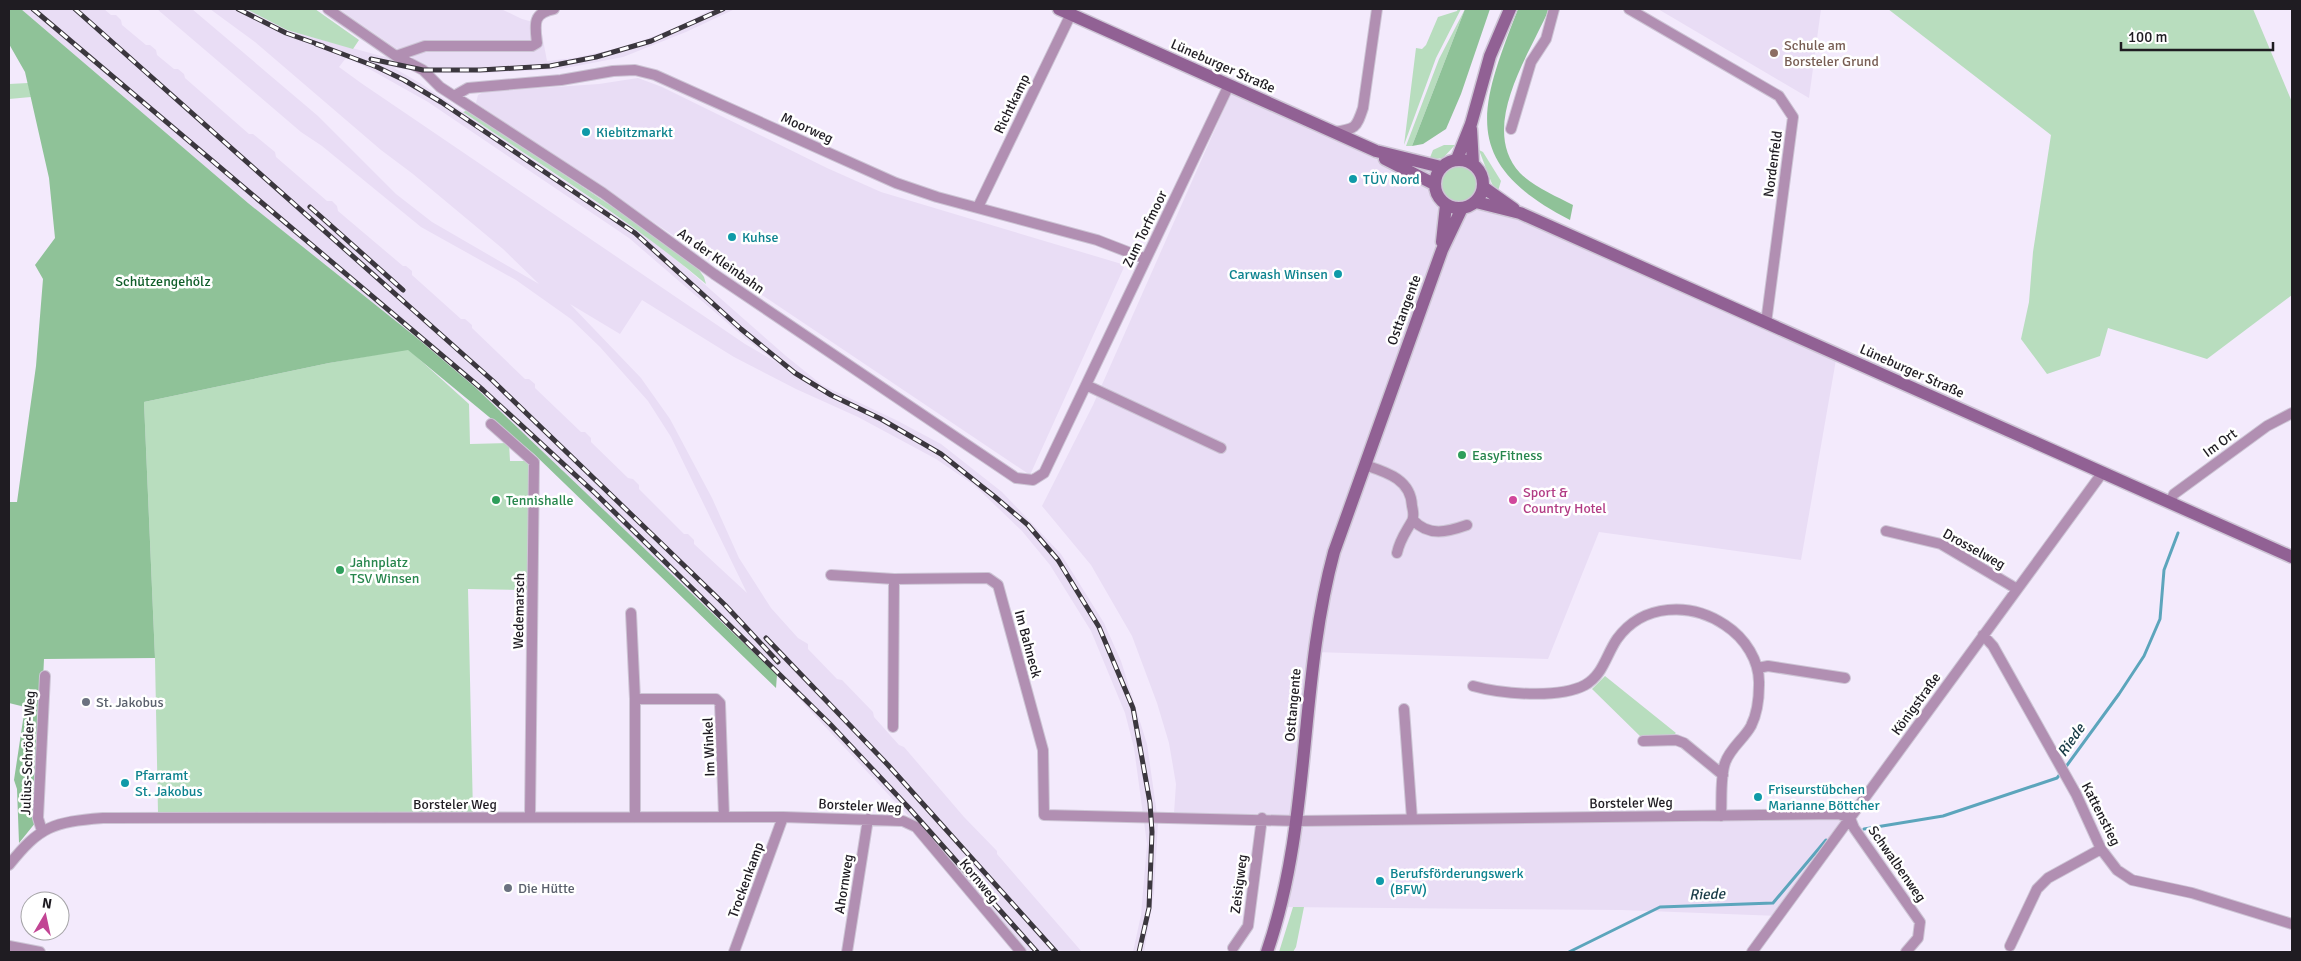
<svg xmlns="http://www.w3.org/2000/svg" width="2301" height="961" font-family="Signika,sans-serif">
<rect width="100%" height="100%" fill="#f3eafc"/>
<!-- built -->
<path fill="#e9ddf5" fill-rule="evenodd" d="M21,9H104L111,15H116L121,20L122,25L146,45H150L156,50L157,55L174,69H178L184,74L185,78L249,134H253L275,152L276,157L327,201H332L337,206L338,211L403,266H406L412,271V275L461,319H465L472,325V328L525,379H529L535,384V388L581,432H585L591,438V442L628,478L633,479L639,485V489L684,534H688L694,540V544L747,593L671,437L648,401L600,347L571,319L516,280L421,227L322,146L301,132L157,9H192L318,116L396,194L432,222L539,284L503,249L413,174L381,150L255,42L210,9H246L287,30L381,56L413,60L339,9H501L522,19L540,24L547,61L574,58L628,46L680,26L712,9H735L686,32L623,57L561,69L486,73L394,68L420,83L661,246L786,356L822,385L896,420L941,444L1002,492L1061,554L1104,623L1121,661L1147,744L1158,821L1154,894L1144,952H1133L1141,915L1147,844L1134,748L1125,713L1091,631L1050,565L1022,531L974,485L936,459L858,417L796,389L734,357L642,300L620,334L570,304L641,378L670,419L712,498L739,558L771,608L798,638L808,644V649L837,679L842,680L873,712L874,717L899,745L904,747L964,817L997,851V854L1082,952H1024L914,822L777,675L476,388L417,338L248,203ZM346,58L364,66L428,102L629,238L746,339L776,362L745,344L361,83L339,67Z
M1658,9H1821L1809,98Z
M638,78L662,87L827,168L881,192L1125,265L1030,475L476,103L478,95L483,92L599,84Z
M1235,84L1438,171L1434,179L1436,194L1442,202L1451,207L1457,209L1472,205L1520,213L1837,354L1801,560L1599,532L1548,659L1313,652L1298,821L1850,818L1779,916L1622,910L1281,907L1297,821L1174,813L1176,784L1169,743L1157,703L1132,636L1091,565L1042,506L1093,405Z"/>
<!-- green -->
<path fill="#b8ddbe" d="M246,9H315L359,40L353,49L287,30Z
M1458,9H1461L1436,58L1404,145L1416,48L1422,49L1426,45L1438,17L1457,11Z
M1465,9L1412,146H1406L1439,59Z
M1888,9H2253L2292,102V295L2207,359L2108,328L2100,356L2047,374L2021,339L2029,302L2033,252L2051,135Z
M28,83L31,97L9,99V84Z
M468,110L659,238L697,267L704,277L706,284C630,220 545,168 463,112Z
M1444,145H1455L1443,158L1429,160L1433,150Z
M1479,150L1483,152L1501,181L1498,191L1492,184Z
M1442 184a18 18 0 1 1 36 0a18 18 0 1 1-36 0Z
M408,349L469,404L470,444L509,443L510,461H528L529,590L468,589L473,814L158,813L155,658L144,402L329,363Z
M1605,676L1676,733L1669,739H1643L1592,689Z
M1293,907H1304L1296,947L1293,952H1279Z"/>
<!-- forest -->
<path fill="#8fc298" d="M9,9H21L248,203L417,338L476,388L777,675L776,688L534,454L408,350L329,363L144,402L155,658L44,659L36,822L19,843L17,789L14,780L25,707L9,703V502H17L36,366L43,279L35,265L55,238L49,178L25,72L9,44Z
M1465,9H1490L1461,94L1446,129L1423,144L1412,146Z
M1518,9H1549C1530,54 1478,127 1520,173C1534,187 1556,196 1573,205L1570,220C1459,163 1479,109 1518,9Z"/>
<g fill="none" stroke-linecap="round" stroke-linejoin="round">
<!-- stream -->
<path stroke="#5ca5bc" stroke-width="3" d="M2065,768L2119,694L2144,656L2160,619L2164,570L2178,533
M1864,829L1943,816L2057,778L2061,773
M1569,952L1660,907L1773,903L1826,840"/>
<!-- minor casing -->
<g stroke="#cdc5d5" stroke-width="12">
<path id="minor" d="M328,9L396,56L423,70L440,87L603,193L714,274L1016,478L1033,480L1044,473L1229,85
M1629,9L1779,96L1793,117L1766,323
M396,56L425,46H532L537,43C535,25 532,13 554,9
M454,96L468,88L561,80L613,71L635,70L655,75L896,183L937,197L1097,240L1146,259
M1511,129L1531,62L1546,39L1554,9
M1334,132C1355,129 1356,129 1363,108L1377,9
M978,207L1071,14
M1086,385L1221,448
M491,424L534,462L530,817
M1365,465C1386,472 1411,479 1412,506C1413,510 1414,517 1412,521C1406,532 1400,539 1397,553
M2170,502L2174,494L2267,426L2292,413
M1413,520C1429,537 1447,532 1467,525
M1886,531L1941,544L2017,589
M831,575L894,579L988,578L998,585L1043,750L1044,815L1298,821L1839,814L1850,818L1854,828L1920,922L1918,938L1906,952
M631,613L635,699V817
M1983,635L1993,646L2076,794L2101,849L2117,870L2132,880L2192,893L2292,924
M1758,668L1768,666L1845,678
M1473,686C1501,694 1559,699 1585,685C1603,675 1606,655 1617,639C1643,603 1691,602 1725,625C1745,638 1760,661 1759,685C1759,698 1757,714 1751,726C1744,739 1730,748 1725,763C1720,778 1722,799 1721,816
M635,699H716L720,703L724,817
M1404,709L1412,819
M893,727L894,579
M1643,741L1676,740L1684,743L1723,775
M42,831L38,818L45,676
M9,865C40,826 53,822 103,818L783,817L903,821L916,827L1021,952
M9,946L40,952
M2010,946L2037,889L2048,878L2101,849
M1233,948L1248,926L1262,818
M734,952L783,817
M847,952L868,819
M1752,952L2103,472"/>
</g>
<!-- secondary casing -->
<g stroke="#cdc5d5" stroke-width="15">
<path id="secondary" d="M1059,9L1376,151L1441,167
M1471,129L1473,164
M1385,159L1434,184
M1457,159L1471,124L1490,56L1510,9
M1435 184a24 24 0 1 1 48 0a24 24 0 1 1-48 0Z
M1483,187L1514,209
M1476,202L1520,213L2292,557
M1442,242L1446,205
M1267,952C1312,821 1298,685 1334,552L1442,250L1462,208"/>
</g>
<!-- minor -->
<use href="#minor" stroke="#b18fb2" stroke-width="10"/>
<!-- secondary -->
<use href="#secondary" stroke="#916194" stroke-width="12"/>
<!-- rail casing -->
<g stroke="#3b373e" stroke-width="5">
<path id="rail" d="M33,9L483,390L596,494L830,724L909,808L1037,952
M75,9L493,381L725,605L778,662
M238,9L286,33L323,46
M316,44L377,67L404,80L441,102L635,233L741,329L795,373L831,395L881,419L941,454L995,497L1028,525L1058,560L1099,627L1133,708L1150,803L1152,832L1149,908L1139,952
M371,59L423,70H480L550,66L596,57L651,41L723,9
M310,207L403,290
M766,638L888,765L1056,952"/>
</g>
<!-- rail -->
<use href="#rail" stroke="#fff" stroke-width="3" stroke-dasharray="9" stroke-linecap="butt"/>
</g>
<!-- markers -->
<circle fill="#8d6e63" stroke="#fff" stroke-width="2" cx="1774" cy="53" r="5"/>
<g fill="#0f9aa8" stroke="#fff" stroke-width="2">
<circle cx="586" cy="132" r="5"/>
<circle cx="1353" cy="179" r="5"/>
<circle cx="732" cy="237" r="5"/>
<circle cx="1338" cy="274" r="5"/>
<circle cx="125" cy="783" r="5"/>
<circle cx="1758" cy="797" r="5"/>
<circle cx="1380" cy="881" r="5"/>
</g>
<g fill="#2e9e5b" stroke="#fff" stroke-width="2">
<circle cx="1462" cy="455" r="5"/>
<circle cx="496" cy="500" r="5"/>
<circle cx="340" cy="570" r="5"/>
</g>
<circle fill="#d1479c" stroke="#fff" stroke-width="2" cx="1513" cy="500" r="5"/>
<g fill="#6b7280" stroke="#fff" stroke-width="2">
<circle cx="86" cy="702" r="5"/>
<circle cx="508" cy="888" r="5"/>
</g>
<g text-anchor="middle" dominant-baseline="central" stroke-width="5" stroke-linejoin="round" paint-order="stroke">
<!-- education labels -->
<g font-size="14" fill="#785e54" stroke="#fff" text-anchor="start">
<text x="1784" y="45">Schule am<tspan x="1784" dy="16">Borsteler Grund</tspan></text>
</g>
<!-- street labels -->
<g font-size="14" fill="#1f1c22" stroke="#fff">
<text transform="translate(1223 66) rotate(24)">Lüneburger Straße</text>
<text transform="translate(1012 104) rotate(-64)">Richtkamp</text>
<text transform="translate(807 128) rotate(24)">Moorweg</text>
<text transform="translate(1773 164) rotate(-82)">Nordenfeld</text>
<text transform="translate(1145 229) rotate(-64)">Zum Torfmoor</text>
<text transform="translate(721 261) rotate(35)">An der Kleinbahn</text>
<text transform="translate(1404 310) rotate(-70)">Osttangente</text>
<text transform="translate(1912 371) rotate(24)">Lüneburger Straße</text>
<text transform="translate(2220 443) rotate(-36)">Im Ort</text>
<text transform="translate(1974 549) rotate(29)">Drosselweg</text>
<text transform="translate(519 611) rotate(-89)">Wedemarsch</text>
<text transform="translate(1028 644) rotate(75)">Im Bahneck</text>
<text transform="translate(1916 704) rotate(-54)">Königstraße</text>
<text transform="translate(1293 705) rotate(-85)">Osttangente</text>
<text transform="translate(709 747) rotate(-92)">Im Winkel</text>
<text transform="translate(28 753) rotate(-88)">Julius-Schröder-Weg</text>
<text transform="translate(1631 803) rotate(-1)">Borsteler Weg</text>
<text x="455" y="804">Borsteler Weg</text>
<text transform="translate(860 806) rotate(3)">Borsteler Weg</text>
<text transform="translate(2101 814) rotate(63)">Kattenstieg</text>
<text transform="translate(1897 864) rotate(55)">Schwalbenweg</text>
<text transform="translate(746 880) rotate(-70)">Trockenkamp</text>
<text transform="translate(979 881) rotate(50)">Kornweg</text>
<text transform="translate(844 884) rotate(-81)">Ahornweg</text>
<text transform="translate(1239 884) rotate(-83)">Zeisigweg</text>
</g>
<!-- culture labels -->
<g font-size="14" fill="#0d838f" stroke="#fff" text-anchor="start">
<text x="596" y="132">Kiebitzmarkt</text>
<text x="1363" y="179">TÜV Nord</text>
<text x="742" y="237">Kuhse</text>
<text x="1328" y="274" text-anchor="end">Carwash Winsen</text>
<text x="135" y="775">Pfarramt<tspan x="135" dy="16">St. Jakobus</tspan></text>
<text x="1768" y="789">Friseurstübchen<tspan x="1768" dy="16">Marianne Böttcher</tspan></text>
<text x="1390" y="873">Berufsförderungswerk<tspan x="1390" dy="16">(BFW)</tspan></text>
</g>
<!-- park labels -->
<g font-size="14" fill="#105e2a" stroke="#fff">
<text x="163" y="281">Schützengehölz</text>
</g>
<!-- leisure labels -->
<g font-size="14" fill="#27864d" stroke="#fff" text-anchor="start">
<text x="1472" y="455">EasyFitness</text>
<text x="506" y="500">Tennishalle</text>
<text x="350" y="562">Jahnplatz<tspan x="350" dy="16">TSV Winsen</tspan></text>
</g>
<!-- hotel labels -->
<g font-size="14" fill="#b23c85" stroke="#fff" text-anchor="start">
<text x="1523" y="492">Sport &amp;<tspan x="1523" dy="16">Country Hotel</tspan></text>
</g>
<!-- worship labels -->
<g font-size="14" fill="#5b616d" stroke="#fff" text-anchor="start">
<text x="96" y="702">St. Jakobus</text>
<text x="518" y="888">Die Hütte</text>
</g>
<!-- water labels -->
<g font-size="15" font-style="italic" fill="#183b46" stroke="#fff">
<text transform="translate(2071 740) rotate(-55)">Riede</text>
<text transform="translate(1707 894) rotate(-2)">Riede</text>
</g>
</g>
<!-- border -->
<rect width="2301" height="961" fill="none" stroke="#1f1c22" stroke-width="20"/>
<!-- north arrow -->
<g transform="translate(45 916) rotate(9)"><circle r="24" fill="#ffffff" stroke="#a5a4a7"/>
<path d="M0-4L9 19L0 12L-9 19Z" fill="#c24594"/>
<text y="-8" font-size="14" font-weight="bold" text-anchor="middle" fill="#1f1c22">N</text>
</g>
<!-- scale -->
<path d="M2121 42v8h152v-8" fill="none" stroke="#1f1c22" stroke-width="2.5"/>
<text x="2128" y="42" font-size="15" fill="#1f1c22" stroke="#ffffff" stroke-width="4" paint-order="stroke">100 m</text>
</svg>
